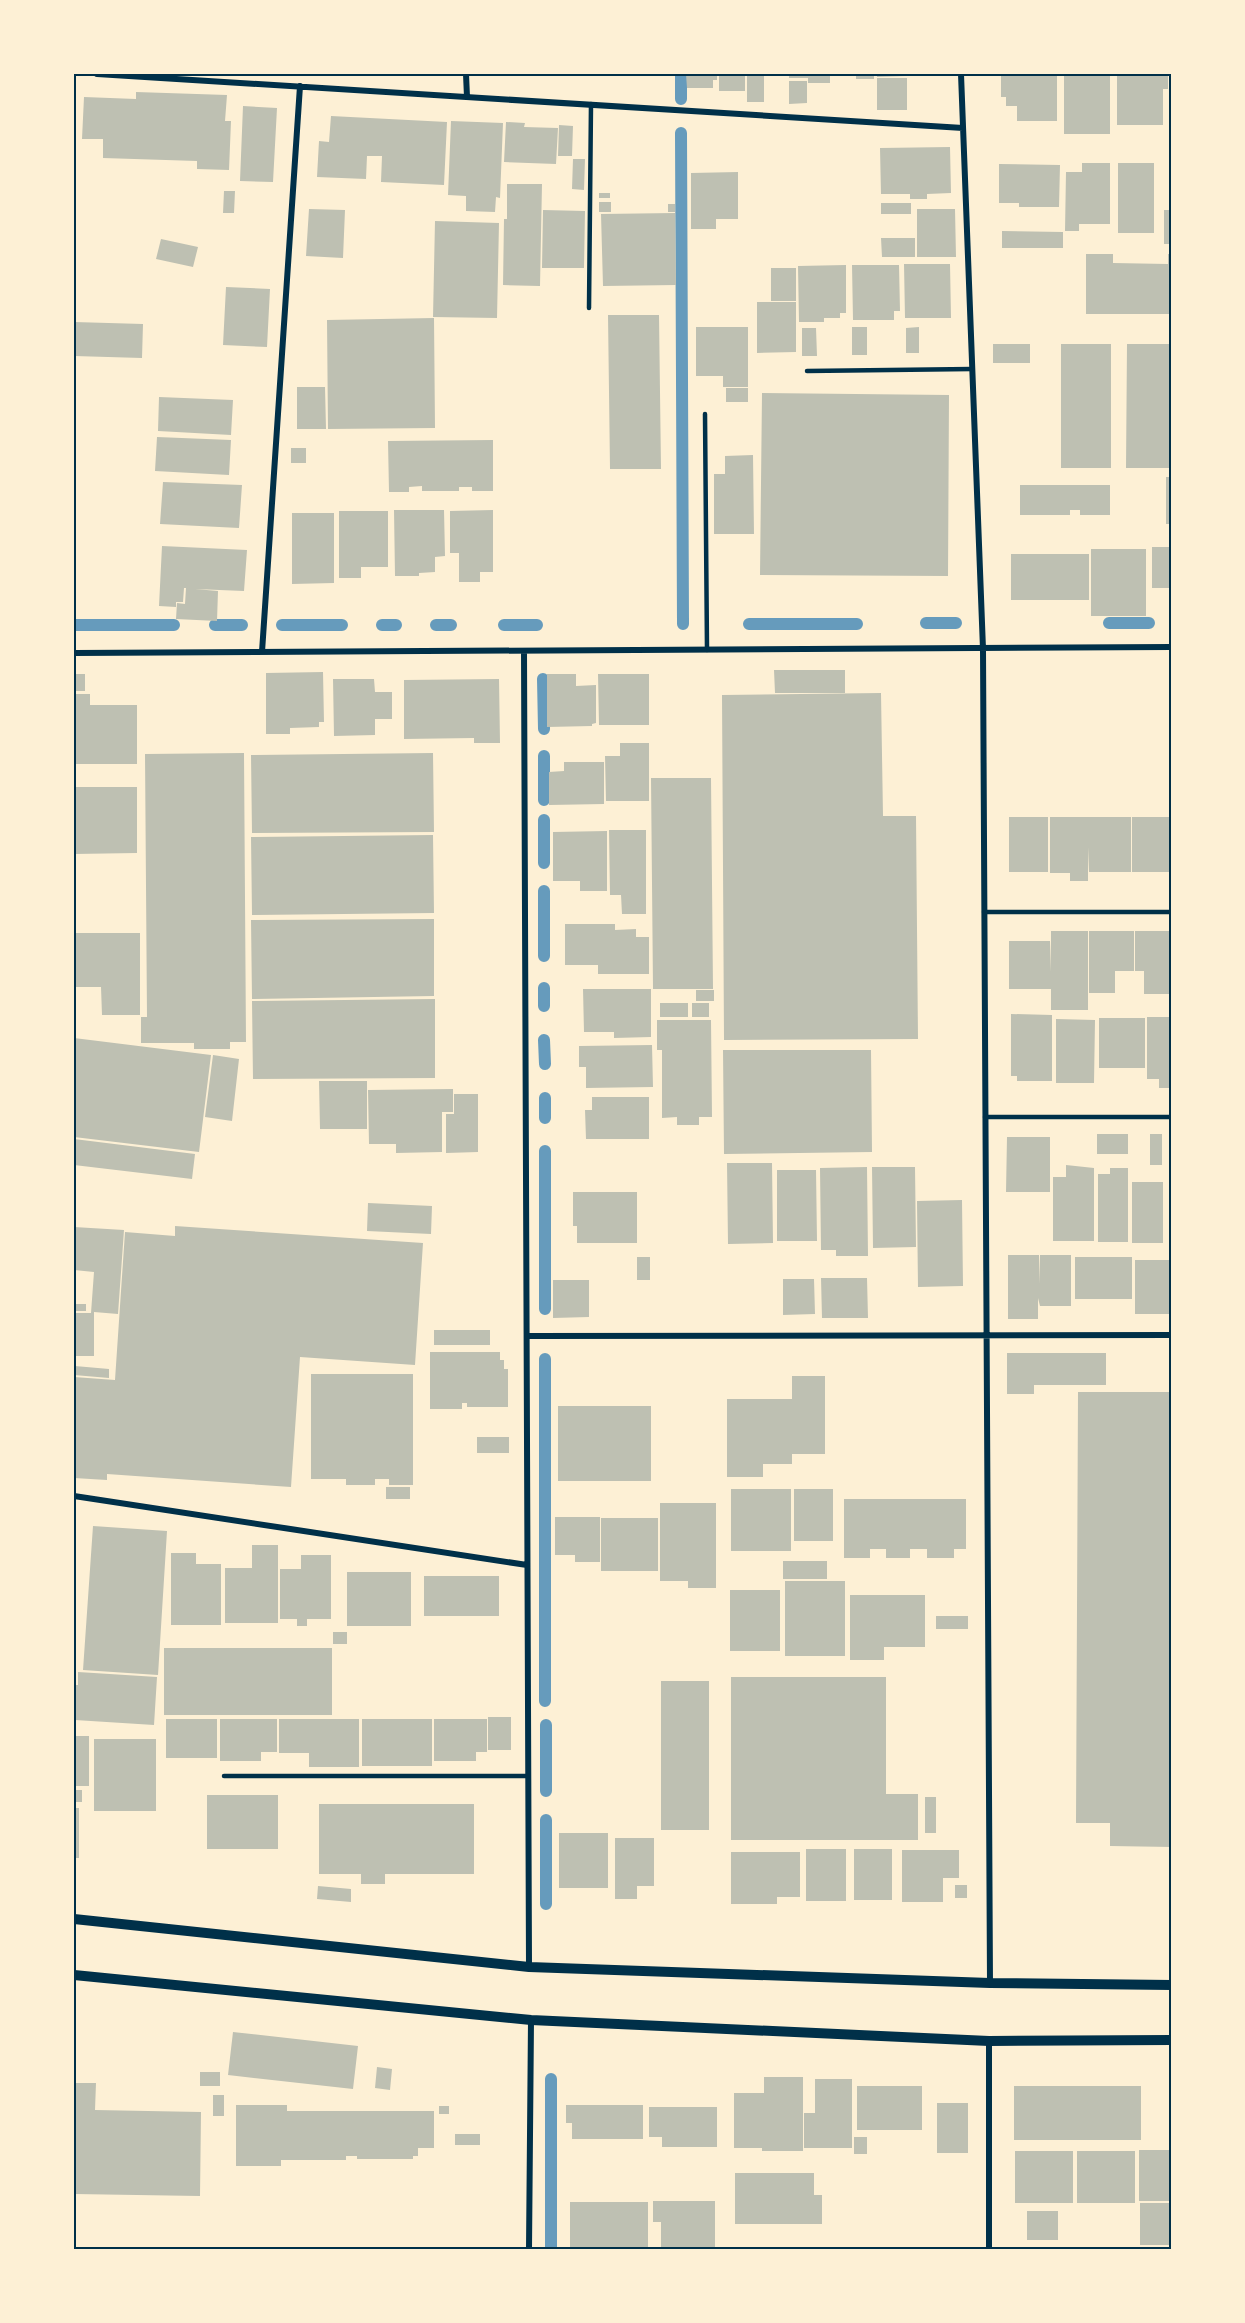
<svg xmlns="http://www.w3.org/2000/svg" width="1245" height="2323" font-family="'Space Grotesk',sans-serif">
<rect width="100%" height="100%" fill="#fdf0d5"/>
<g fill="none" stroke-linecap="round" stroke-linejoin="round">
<!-- stream -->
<path stroke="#669bbc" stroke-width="12" d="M681,74V99
M681,133L683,624
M926,623H956
M1109,623H1149
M749,624H857
M74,625H174
M215,625H242
M282,625H342
M382,625H396
M436,625H451
M504,625H537
M543,679L544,729
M544,756V800
M544,820V863
M544,891V956
M544,988V1006
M544,1040L545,1064
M545,1098V1118
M545,1151V1309
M545,1359V1701
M546,1725V1791
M546,1820V1904
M551,2079V2250"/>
</g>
<!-- building -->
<path fill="#bec0b2" d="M686,74H717V80H713V88H687Z
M719,74H745V91H719Z
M747,74H764V102H747Z
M789,74H830V83H808V78H789Z
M856,74H874V79H856Z
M877,74H905V76L877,77Z
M1001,74H1057V121H1017V106H1006V97H1001Z
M1064,74H1110V134H1064Z
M1117,74H1168V89H1163V125H1117Z
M877,78H907V110H877Z
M789,81H807V103L789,104Z
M136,92L227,95L225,121H231L229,170L197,169V161L103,158V139H82L84,97L136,99Z
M243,106L277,108L273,182L240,181Z
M331,116L447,122L444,185L381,182L382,156H367L366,179L317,177L319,141L329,142Z
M451,121L503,123L500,198L496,197L495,212L466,211V196L448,195Z
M506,122L525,123L524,127L558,128L556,164L504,162Z
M559,125L573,126L572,156H558Z
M950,147L951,193L927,194V199H910V194H881L880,148Z
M573,159H585L584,190L572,189Z
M1082,163H1110V224H1079V231H1065L1066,172H1082Z
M1118,163H1154V233H1118Z
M999,164L1060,165L1059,207H1019V203H999Z
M738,172V219H716V229H691V173Z
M507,184H542L540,286L503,285L504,219H507Z
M224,191H235L234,213H223Z
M599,193H610V198H599Z
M599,202H611V212H599Z
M881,203H911V214H881Z
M668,204H675V212H668Z
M309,209L345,210L343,258L306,256Z
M917,209H955L956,257H917Z
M543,210L585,211L584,268H542Z
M1164,210H1172V244H1164Z
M675,213L676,285L603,286L601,214Z
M435,221L499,223L497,318L433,317Z
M1002,231L1063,232V248H1002Z
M881,238H915V257H882Z
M161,239L198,247L193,267L156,259Z
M1086,254H1113V263L1168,264V254H1172V314H1086Z
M904,264H950L951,318H905Z
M846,265V313H840V318H824V322H799L798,266Z
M852,265H899L900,311H894V320H853Z
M771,268H796V301H771Z
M226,287L270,289L267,347L223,345Z
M757,302H796V352L757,353Z
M608,315H659L661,469H610Z
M434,318L435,428L328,429L327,320Z
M74,322L143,324L142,358L74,356Z
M696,327H748V387H723V376H696Z
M852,327H867V355H852Z
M919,327V353H906V328Z
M802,328H816L817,356H802Z
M993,344H1030V363H993Z
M1061,344H1111V468H1061Z
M1127,344H1171V468H1126Z
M297,387H325L326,429H297Z
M726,388H748V402H726Z
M762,393L949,395L948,576L760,575Z
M159,397L233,400L231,435L158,431Z
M157,437L231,440L229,475L155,471Z
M493,440V491H472V487H459V491H422V486L409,487V492H389L388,441Z
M291,448H306V463H291Z
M753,455L754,534H714V474H725V456Z
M1166,477H1172V524H1166Z
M163,482L242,485L239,528L160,524Z
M1020,485H1110V515H1080V510H1070V515H1020Z
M394,510H444L445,556L435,557V572L419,573V576H395Z
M493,510V572H480V582H459V553H450V511Z
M339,511H388V567H361V578H339Z
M292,513H334V583L292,584Z
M162,546L247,550L244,591L195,589L218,591L217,621L176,619L177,603L185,604L186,588H184L183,602H176V607L159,606Z
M1152,547H1172V588H1152Z
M1091,549H1146V616H1091Z
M1011,554H1089V600H1011Z
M774,670H845V693H775Z
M323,672L324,722H319V727L290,728V734H266V673Z
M74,674H85V691H74Z
M547,674H576V686L596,685V723L592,724V726L547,727Z
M598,674H649V725H599Z
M333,679H374L375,692H392V719H375V735L334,736Z
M499,679L500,743H474V738L404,739V680Z
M881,693L883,816H916L918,1039L724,1040L722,695Z
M74,694H90V705H137V764H74Z
M620,743H649V801H606L605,756H620Z
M244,753L246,1042H230V1049H194V1043H141V1017H147L145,754Z
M433,753L434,832L252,833L251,755Z
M564,762H604V804L549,805V772L564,771Z
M651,778H711L713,989H653Z
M74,787H137V853L74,854Z
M1009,817H1048V872H1009Z
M1050,817H1131V872H1089L1088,847V881H1070V873H1050Z
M1132,817H1172V872H1132Z
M609,830H646V914H622L621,895H610Z
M607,831V891H580V881H553V832Z
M433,835L434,913L252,915L251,837Z
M434,919V996L252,999L251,920Z
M565,924H615V930L636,929V937H649V974H598V965H565Z
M1051,931H1088V1010H1051V989H1009V941H1050L1051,972Z
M1089,931H1134V971H1115V993H1089Z
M1135,931H1171V994H1144V971H1135Z
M74,933H140V1015H102L101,987H74Z
M583,989H651V1037L614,1038V1032H584Z
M696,990H714V1001H696Z
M435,999V1078L253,1079L252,1001Z
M660,1003H688V1017H660Z
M692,1003H709V1017H692Z
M1011,1014L1052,1015V1081H1017V1076H1011Z
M1147,1017H1172V1088H1159V1079H1147Z
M1099,1018H1145V1068H1099Z
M1056,1019L1095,1020L1094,1083H1056Z
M657,1020H711L712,1117H699V1125H677V1117L662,1118V1050H657Z
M74,1038L211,1055L199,1152L74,1137Z
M652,1045L653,1087L586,1088V1067H579V1046Z
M723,1050H871L872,1152L724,1154Z
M213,1055L239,1059L232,1121L205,1117Z
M319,1081H367V1129H320Z
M453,1089V1112H442V1152L396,1153V1144H369L368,1090Z
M454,1094H478V1152L446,1153V1114H454Z
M592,1097H649V1139H586L585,1110H592Z
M1097,1134H1128V1154H1097Z
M1150,1134H1162V1165H1150Z
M1007,1137H1050V1192H1006Z
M74,1139L195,1154L192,1179L74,1165Z
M727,1163H772L773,1243L728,1244Z
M1066,1165L1094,1168V1241H1053V1177H1066Z
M867,1167L868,1256H836V1250H821L820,1168Z
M872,1167H915L916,1247L873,1248Z
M1110,1168H1128V1242H1098V1174H1110Z
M777,1170H816L817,1241H777Z
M1132,1182H1163V1243H1132Z
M573,1192H637V1243H577V1226H573Z
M962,1200L963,1286L918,1287L917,1201Z
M368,1203L432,1206L431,1234L367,1231Z
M175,1226L423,1243L415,1365L300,1357L291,1487L107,1474V1480L74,1478V1377L115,1380L125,1232L175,1236Z
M74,1227L124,1230L118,1314L94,1312V1356H74V1313H91L94,1272L74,1270Z
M1008,1255H1039L1040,1284V1255H1071V1306H1040L1038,1298V1319H1008Z
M637,1257H650V1280H637Z
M1075,1257H1132V1299H1075Z
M1135,1260H1171V1314H1135Z
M821,1278H867L868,1318H822Z
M783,1279H814L815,1314L783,1315Z
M553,1280H589V1317L553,1318Z
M74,1304H86V1311H74Z
M434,1330H490V1345H434Z
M430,1352H500V1360H504V1369H508V1407H467V1403H462V1409H430Z
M1007,1353H1106V1385H1034V1394H1007Z
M75,1366L109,1369V1378L74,1375Z
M311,1374H413V1485H389V1479H375V1485H346V1479H311Z
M792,1376H825V1454H792V1464H763V1477H727V1399H792Z
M1078,1392H1172V1847L1110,1846V1823H1076Z
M558,1406H651V1481H558Z
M477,1437H509V1453H477Z
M386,1487H410V1499H386Z
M731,1489H791V1551H731Z
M794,1489H833V1541H794Z
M844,1499H966V1549H954V1558H927V1549H910V1558H886V1549H870V1558H844Z
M660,1503H716V1588H688V1581H660Z
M555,1517H600V1562H575V1555H555Z
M601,1518H658V1571H601Z
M93,1526L167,1531L158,1675L83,1670Z
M252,1545H278V1623H225V1568H252Z
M171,1553H196V1564H221V1625H171Z
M301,1555H331V1619H307V1626H297V1619H280V1569H301Z
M783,1561H827V1579H783Z
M347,1572H411V1626H347Z
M424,1576H499V1616H424Z
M785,1581H845V1656H785Z
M730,1590H780V1651H730Z
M850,1595H925V1647H884V1660H850Z
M936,1616H968V1629H936Z
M333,1632H347V1644H333Z
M164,1648H332V1715H164Z
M78,1672L157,1677L154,1725L75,1720L76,1705H74V1685H78Z
M731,1677H886V1794H918V1840H731Z
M661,1681H709V1830H661Z
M488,1717H511V1750H488Z
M166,1719H217V1758H166Z
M220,1719H277V1752H261V1761H220Z
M279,1719H359V1767H309V1753H279Z
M362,1719H432V1766H362Z
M434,1719H487V1752H476V1761H434Z
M74,1736H89V1786H74Z
M94,1739H156V1811H94Z
M74,1790H82V1802H74Z
M207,1795H278V1849H207Z
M925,1797H936V1833H925Z
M319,1804H474V1874H385V1884H361V1874H319Z
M74,1808H79V1858H74Z
M559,1833H608V1888H559Z
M615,1838H654V1886H637V1899H615Z
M806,1849H846V1901H806Z
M854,1849H892V1900H854Z
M902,1850H959V1878H943V1902H902Z
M731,1852H800V1897H777V1904H731Z
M955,1885H967V1898H955Z
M318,1886L351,1889V1902L317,1899Z
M233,2032L358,2046L353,2089L228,2075Z
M377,2067L392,2069L390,2090L375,2088Z
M200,2072H220V2086H200Z
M764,2077H803V2151H762V2148H734V2093H764Z
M815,2079H852V2148H804V2113H815Z
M74,2083H96L95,2110L201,2112L200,2196L74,2194Z
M857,2086H922V2130H857Z
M1014,2086H1141V2140H1014Z
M213,2095H224V2116H213Z
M937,2103H968V2153H937Z
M236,2105H287V2111H434V2148H418V2156H413V2159H357V2156H346V2160H281V2166H236Z
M566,2105H643V2139H572V2123H566Z
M439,2106H449V2114H439Z
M649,2107H717V2147H662V2137H649Z
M455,2134H480V2145H455Z
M854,2137H867V2154H854Z
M1139,2150H1172V2201H1139Z
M1015,2151H1073V2203H1015Z
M1077,2151H1135V2203H1077Z
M735,2173H814V2195H822V2224H735Z
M653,2201H715V2250H661V2222H653Z
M570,2202H648V2250H570Z
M1140,2203H1172V2245H1140Z
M1027,2211H1058V2240H1027Z"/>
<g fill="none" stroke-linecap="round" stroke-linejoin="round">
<!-- service -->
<path stroke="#003049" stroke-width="4.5" d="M589,308L591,104
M807,371L972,369
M705,414L707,650
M984,912H1172
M985,1117H1172
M224,1776H528"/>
<!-- minor -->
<path stroke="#003049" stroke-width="6" d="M97,74L963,128
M466,74L467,97
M961,74L983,649L990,1983
M524,651L529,1967
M262,652L300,86
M74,653L1172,647
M527,1336L1172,1335
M74,1496L527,1565
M989,2041V2250
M529,2250L531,2020"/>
<!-- tertiary -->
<path stroke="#003049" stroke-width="10" d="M74,1919L529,1967L990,1983L1172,1985
M74,1975L531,2020L989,2041L1172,2040"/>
</g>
<!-- border -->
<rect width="1245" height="2323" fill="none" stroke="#fdf0d5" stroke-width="150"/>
<rect x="75" y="75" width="1095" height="2173" fill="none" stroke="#003049" stroke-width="2"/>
</svg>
